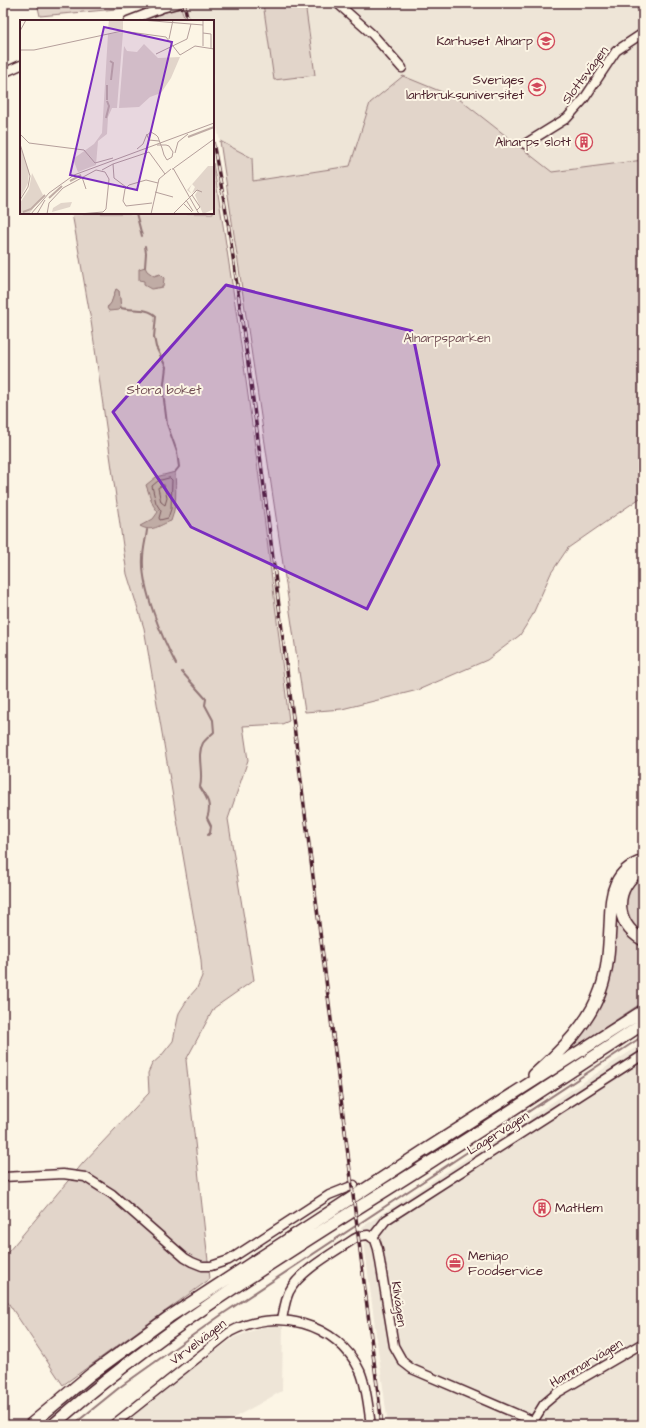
<svg xmlns="http://www.w3.org/2000/svg" width="646" height="1428" font-family="'Architects Daughter',sans-serif">
<rect width="100%" height="100%" fill="#fcf5e5"/>
<filter id="ink" filterUnits="userSpaceOnUse"><feTurbulence type="fractalNoise" baseFrequency=".025" numOctaves="2"/><feDisplacementMap in="SourceGraphic" scale="8" xChannelSelector="R" yChannelSelector="G"/><feConvolveMatrix kernelMatrix="1 2 1 2 8 2 1 2 1" color-interpolation-filters="sRGB"/></filter>
<g filter="url(#ink)">
<!-- built -->
<path fill="#eee5d7" d="M186,3H643V160L552,173L459,99L370,103L350,166L253,181L252,158L220,141L213,112V21H190Z
M643,1043V1425H388L362,1227Z
M283,1324L282,1391L221,1425H122L184,1374L235,1337L263,1327Z"/>
<!-- green -->
<path fill="#e2d5ca" stroke="#967a7a" fill-rule="evenodd" d="M37,3H171L139,13L143,9L138,7L40,16Z
M263,3H305L315,75L274,80Z
M181,7L185,21H139Z
M403,76L459,99L552,172L643,160V496L568,548L551,573L532,616L520,635L487,660L418,690L342,709L305,712L220,141L252,158L253,181L350,166L370,103Z
M213,163C244,349 267,535 289,721L282,724L243,726L248,760L228,819L254,980L214,1008L186,1060L210,1279L63,1385L3,1295V1258L83,1163L149,1093L148,1073L152,1064L161,1056L173,1041L179,1013L189,997L197,988L202,976L201,960L144,628L127,574L91,321L72,213H213ZM116,289L119,291L121,308L107,307L111,304Z
M643,875V935C619,914 619,896 643,875Z
M614,906L617,908L643,944V1002L565,1054L594,1013Z
M643,1014V1019L79,1396L45,1425H39L117,1362L170,1324Z"/>
<!-- water -->
<path fill="#c0aca5" stroke="#917474" d="M145,267L147,271L154,276L160,274L164,278L163,287L151,289L144,285V281L139,280V269Z
M116,289L119,291L121,308L119,310L109,311L107,308L111,303Z
M175,472C176,489 177,505 171,521C159,525 152,533 140,526L153,519L158,512L153,505L146,485L156,477Z"/>
<g fill="none" stroke-linecap="round" stroke-linejoin="round">
<!-- shore -->
<path stroke="#79575c" stroke-width="1" d="M170,478L172,480L171,509L168,518L160,520L159,518L161,511L156,503L152,486L158,481Z
M164,485L167,498L165,505L161,502L158,488Z"/>
<!-- stream -->
<path stroke="#917474" stroke-width="2" d="M136,213L142,236
M145,267L146,253L145,246
M121,308C132,311 148,307 156,316L154,337L156,347L166,367L163,392L167,424L177,452L179,467L175,472
M147,530C146,539 143,549 143,558C141,588 162,638 176,664
M182,672L206,699L205,705L213,720L214,732C211,735 206,739 203,743C196,755 204,773 200,787C207,798 212,805 207,818L211,826L210,833L208,835
M73,1425L120,1387L224,1313L643,1036"/>
<!-- minor casing -->
<g stroke="#4a1f2b" stroke-width="11">
<path id="minor" d="M337,3L373,35L402,68
M640,3L643,8
M128,21L162,8L181,3
M3,73L21,65
M525,144L567,118L584,99L616,51L643,33
M3,1177L63,1174L85,1177L112,1194L185,1258L192,1262L202,1266H211L229,1260L329,1195L354,1185
M372,1238L386,1220L643,1055
M282,1319C284,1310 285,1301 289,1292C299,1271 335,1252 354,1239L360,1236L368,1235L375,1240L378,1249L394,1346L403,1362L412,1369L533,1421
M113,1425L230,1332C275,1307 337,1322 360,1371C367,1387 368,1407 371,1425
M531,1425L544,1404L557,1393L643,1343"/>
</g>
<!-- highway casing -->
<g stroke="#4a1f2b" stroke-width="14">
<path id="highway" d="M643,869C613,886 613,923 643,940
M534,1075C561,1051 589,1024 601,989C608,969 609,947 610,926C611,912 610,897 616,884C621,873 631,865 643,861
M30,1425L91,1374L169,1317L422,1152L643,1011
M53,1425C168,1323 300,1245 429,1163C501,1118 572,1071 643,1024"/>
</g>
<!-- minor -->
<use href="#minor" stroke="#fcf5e5" stroke-width="8"/>
<!-- highway -->
<use href="#highway" stroke="#fcf5e5" stroke-width="11"/>
<!-- rail casing -->
<g stroke="#4a1f2b" stroke-width="3.5">
<path id="rail" d="M184,3L188,21
M213,142L228,222L251,384L382,1425"/>
</g>
<!-- rail -->
<use href="#rail" stroke="#fcf5e5" stroke-width="2" stroke-dasharray="6" stroke-linecap="butt"/>
</g>
</g>
<!-- marked area -->
<path fill="#7b2cbf" fill-opacity="0.2" stroke="#7b2cbf" stroke-width="3" stroke-linejoin="round" d="M226,285L412,331L439,465L367,609L191,527L113,412Z"/>
<!-- icons -->
<defs>
<g id="university-ring" transform="scale(0.9)"><circle r="9.5" fill="#fcf5e5" stroke="#d1495b" stroke-width="1.5"/><path d="M0-5L7-2L0 1L-7-2ZM-4 1L0 2.5L4 1V4Q0 6-4 4Z" fill="#d1495b"/></g>
<g id="building-ring" transform="scale(0.9)"><circle r="9.5" fill="#fcf5e5" stroke="#d1495b" stroke-width="1.5"/><path d="M-4-6H4V6H1V3H-1V6H-4ZM-2.5-4.3h1.7v1.8h-1.7ZM.8-4.3h1.7v1.8H.8ZM-2.5-1h1.7V.8h-1.7ZM.8-1h1.7V.8H.8Z" fill="#d1495b"/></g>
<g id="office-ring" transform="scale(0.9)"><circle r="9.5" fill="#fcf5e5" stroke="#d1495b" stroke-width="1.5"/><path d="M-6-3h4V-5.5h4V-3h4V5H-6ZM-1-4.5V-3h2v-1.5ZM-6 0V1H6V0Z" fill="#d1495b"/></g>
</defs>
<g fill-rule="evenodd">
<use href="#university-ring" x="546" y="41"/>
<use href="#university-ring" x="537" y="87"/>
<use href="#building-ring" x="584" y="142"/>
<use href="#building-ring" x="542" y="1208"/>
<use href="#office-ring" x="455" y="1263"/>
</g>
<g text-anchor="middle" dominant-baseline="central" stroke-width="4" stroke-linejoin="round" paint-order="stroke">
<!-- poi labels -->
<g font-size="13" fill="#4a1f2b" stroke="#fcf5e5" text-anchor="end">
<text x="533" y="41">Kårhuset Alnarp</text>
<text x="524" y="80">Sveriges<tspan x="524" dy="15">lantbruksuniversitet</tspan></text>
<text x="571" y="142">Alnarps slott</text>
<text x="555" y="1208" text-anchor="start">MatHem</text>
<text x="468" y="1256" text-anchor="start">Menigo<tspan x="468" dy="15">Foodservice</tspan></text>
</g>
<!-- street labels -->
<g font-size="13" fill="#4a1f2b" stroke="#fcf5e5">
<text transform="translate(585 75) rotate(-53)">Slottsvägen</text>
<text transform="translate(498 1133) rotate(-32)">Lagervägen</text>
<text transform="translate(399 1304) rotate(82)">Kilvägen</text>
<text transform="translate(198 1342) rotate(-37)">Virvelvägen</text>
<text transform="translate(586 1363) rotate(-31)">Hammarvägen</text>
</g>
<!-- park labels -->
<g font-size="13" fill="#704c53" stroke="#fcf5e5">
<text x="447" y="338">Alnarpsparken</text>
<text x="164" y="390">Stora boket</text>
</g>
</g>
<!-- overview -->
<g transform="translate(20 20)">
<rect width="194" height="194" fill="#fcf5e5"/>
<path d="M89,0H103V11L88,9ZM103,12L97,88H92L88,97L87,114L78,121L76,145L58,152L53,139L74,124L82,113L88,14ZM124,24L138,38L160,37L151,58L141,73L130,77L119,87L99,88L104,26L107,31L117,32ZM0,126L9,151L8,163L0,179ZM188,146H194V189L183,194L175,175L178,170L172,173L175,167L172,164L169,170L172,174L167,170ZM12,153L23,175L9,194H0V183L9,169ZM52,182L50,187L32,192L33,188L41,183Z" fill="#e2d5ca"/>
<path fill="none" stroke="#c0aca5" stroke-width="2" d="M90,41L93,43L91,60M87,80V65M86,98L89,86L87,81M168,117L194,107M50,161L61,155M29,178L42,166M3,192L11,189L25,175"/>
<path fill="none" stroke="#b59f9b" stroke-width="1" d="M121,0L183,5M0,11L6,0M183,13L191,14V28M149,19L153,0M183,26V0M0,30H14L102,11L146,17L160,35L175,26L194,29M136,34L167,19L171,4M0,114L9,123L64,130L75,143L93,138M0,124L10,156L8,167L0,180M137,125H146L149,126L153,132L152,137L147,140L144,135L142,128L139,120L138,117L136,115L131,112L127,115L129,120L139,121M117,129L123,124L127,114M155,133L158,122L168,114M93,144L129,132L145,154M154,148L194,119M82,150L93,144L94,158L106,167M153,150V148L179,194M62,157L66,169M135,172L153,177M172,175L180,187L177,190M166,180L173,191M132,183L106,186L103,181L105,169L109,165L126,160L138,163M163,183L172,192M11,194L29,173L54,155L194,103M17,194L25,180M27,194L29,183L43,168L76,150L85,152L89,159L86,189L83,192L59,194M131,194L139,159L151,149M153,194L177,170L182,172"/>
<path fill="#7b2cbf" fill-opacity="0.15" stroke="#7b2cbf" stroke-width="2" d="M84,7L152,22L117,170L50,155Z"/>
<rect width="194" height="194" fill="none" stroke="#4a1f2b" stroke-width="2"/>
</g>
<!-- margin -->
<rect width="646" height="1428" fill="none" stroke="#fcf5e5" stroke-width="16"/>
<rect x="8" y="8" width="630" height="1412" fill="none" stroke="#4a1f2b" stroke-width="1.5" filter="url(#ink)"/>
</svg>
